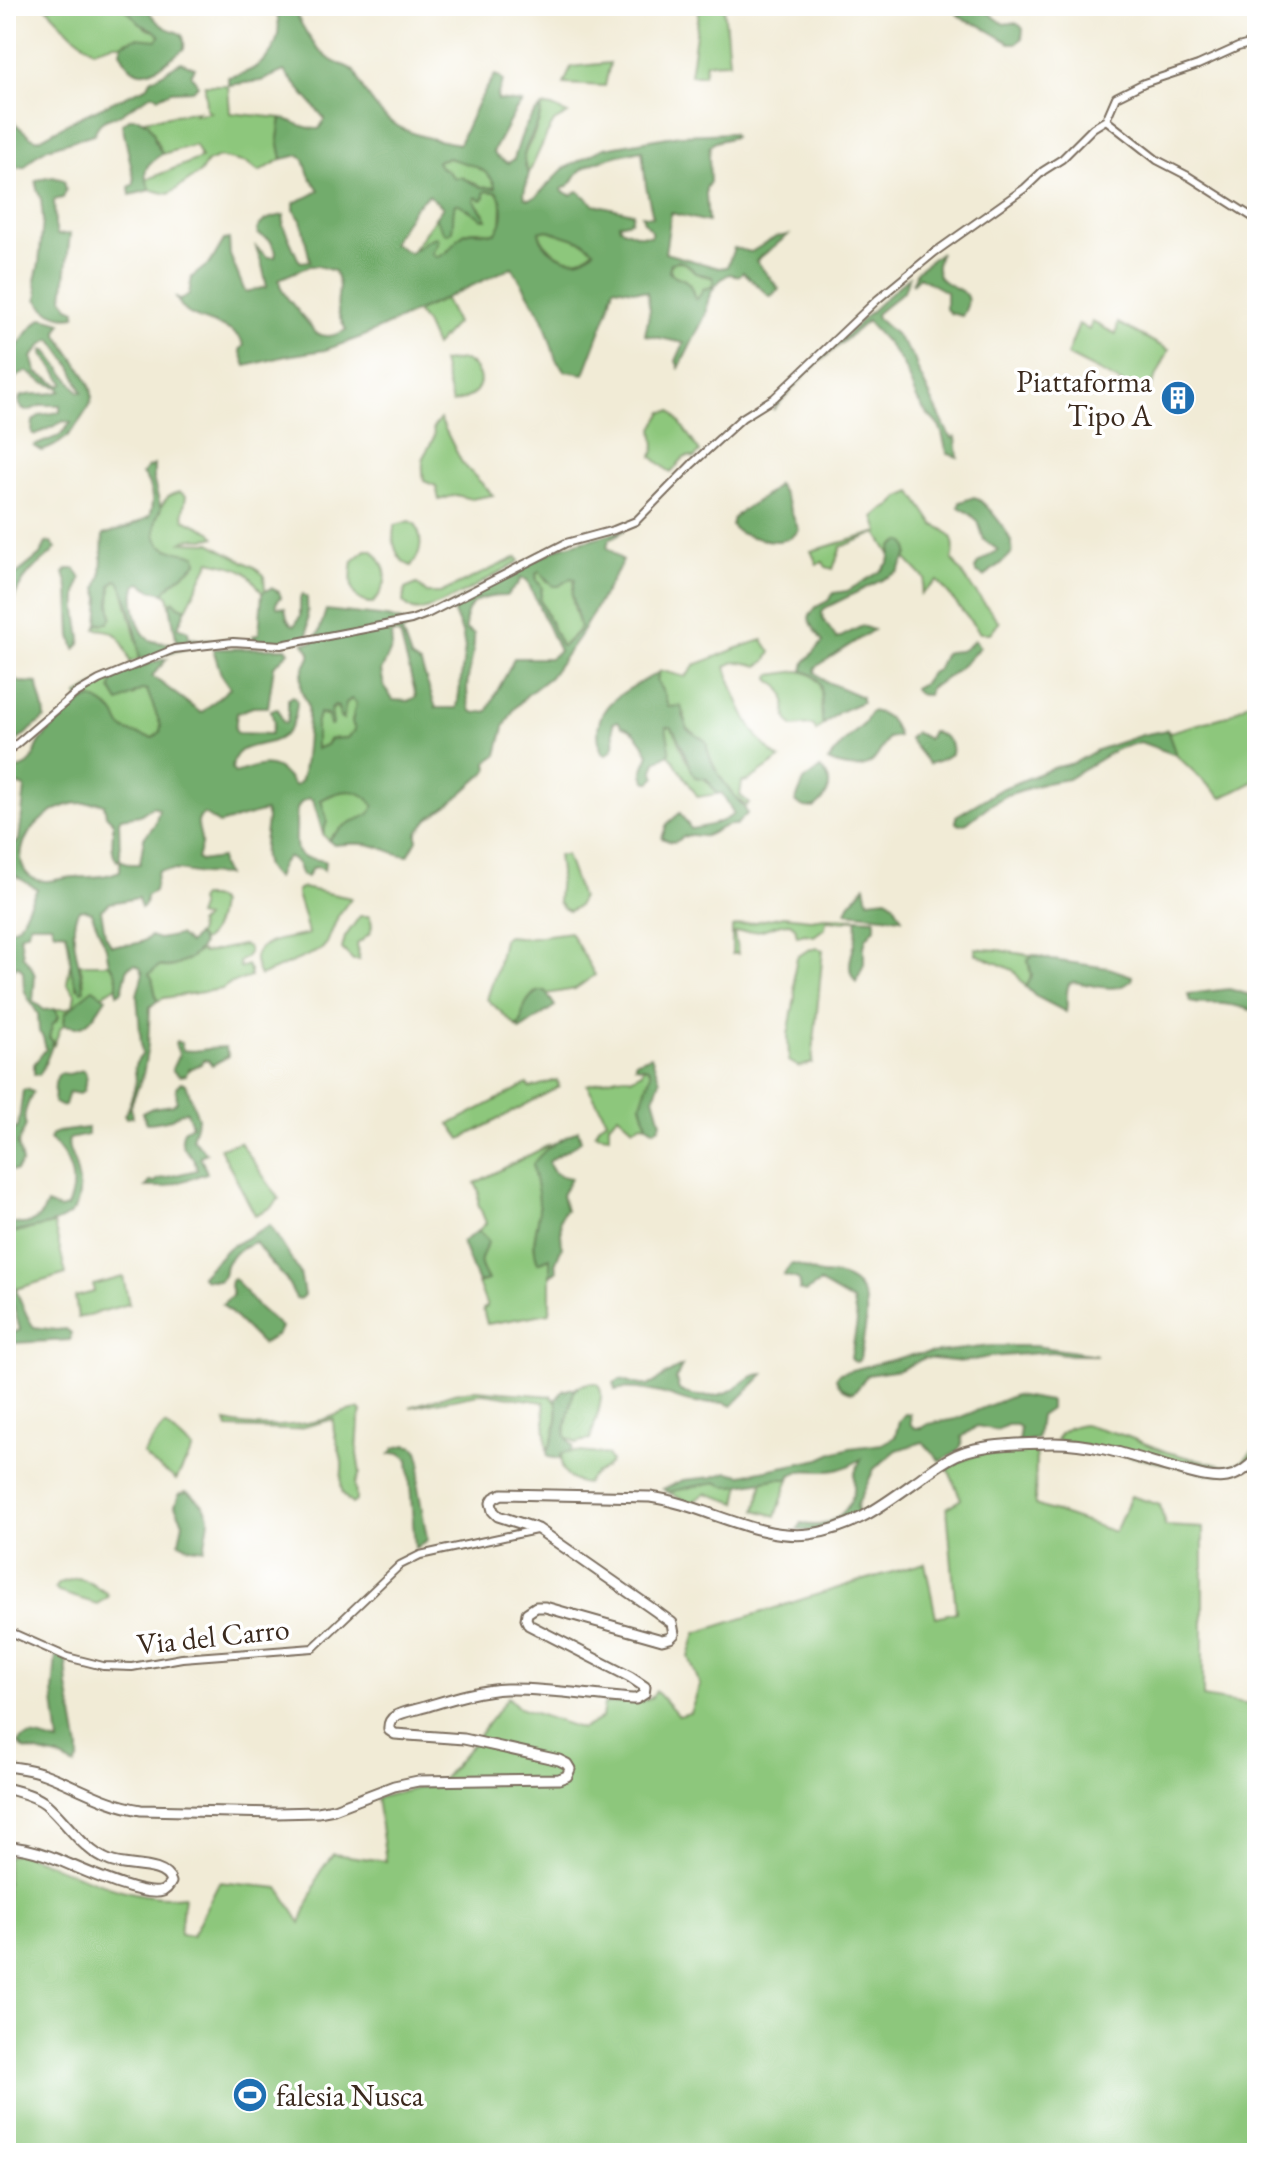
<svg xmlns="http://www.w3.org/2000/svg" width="1263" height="2159" font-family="'EB Garamond',serif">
<rect width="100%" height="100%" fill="#fff"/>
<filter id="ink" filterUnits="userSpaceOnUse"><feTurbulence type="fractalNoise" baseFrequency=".0125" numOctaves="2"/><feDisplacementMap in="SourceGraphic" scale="16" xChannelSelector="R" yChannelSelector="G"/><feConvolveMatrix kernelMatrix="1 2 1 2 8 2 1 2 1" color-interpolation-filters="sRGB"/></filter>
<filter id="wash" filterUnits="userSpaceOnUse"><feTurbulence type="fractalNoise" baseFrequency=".006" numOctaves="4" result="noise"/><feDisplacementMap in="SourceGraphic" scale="32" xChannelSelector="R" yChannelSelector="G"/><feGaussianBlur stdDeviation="1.8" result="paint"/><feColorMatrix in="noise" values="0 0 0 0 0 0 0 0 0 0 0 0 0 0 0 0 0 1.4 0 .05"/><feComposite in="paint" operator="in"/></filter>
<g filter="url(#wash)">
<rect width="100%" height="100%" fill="#f1ebd6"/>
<!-- green -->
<path fill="#8dc77c" stroke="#64784d" stroke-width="2" d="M45,6H123L147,29L155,31L160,36L157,40L126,41L122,44H113L93,50L71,33Z
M700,6H724L729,62L706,63L704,75H690Z
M610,63L605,86L564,84L571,67Z
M205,85H228L230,113L281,118L278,139L282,159L259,172L247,163L219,157L207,162L200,173L169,194L151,190L145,180L201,158L195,145L162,154C158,144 152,127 144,120L198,111L194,115L210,112L206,109Z
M546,106L552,107L568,114L554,122L547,134L529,173C520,160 524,153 531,141C535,133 541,117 541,108Z
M448,158C466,163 490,167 496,188L481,187L471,181L455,178L445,169L440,167L437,162L439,160Z
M485,191L497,192L502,203L501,228L495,233C486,233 477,229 468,232C453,237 452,255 436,257L432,253L435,247L428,240L410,254L435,218L442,225L453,211L454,204L459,203L485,215L474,201V197L478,198Z
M547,230C561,234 585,240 594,250C592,252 586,257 583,258C566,265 543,248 539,232Z
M674,261H682L701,275L712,277L714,280L711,288H707L698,298L695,299C693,294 692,286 687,282C680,275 673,279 669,268Z
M445,299L456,323L435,346L425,323L416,311Z
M1092,322L1116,334L1118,323L1169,350L1147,396L1067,355L1079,324L1089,330Z
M465,360C476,366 486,380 475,392C470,398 460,401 452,403L442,362Z
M672,411L700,452L694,458C682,452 678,467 671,473L652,457L655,446L653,428L663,412Z
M440,419L462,463L493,495L471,499L456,495L439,500L436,486L424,481C423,473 421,462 425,454C430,444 436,440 433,428Z
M180,492L186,496L183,512L184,519L211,532L215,537C204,542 193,535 182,542L210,543L254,567L264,575L265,592L262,593C245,565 240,569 210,561L186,609L179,606L174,601L170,605L168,595L164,593L171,584L197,563C190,559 161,547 158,543C149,532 159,506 168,497C171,494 176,493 180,492Z
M912,492L934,525C952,532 957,541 952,559L973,589L999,622L990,633H980L938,581L921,594L925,579L906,559L908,554L897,543L892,547L890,554L877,533L841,547L833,569L826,567L823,562L817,564L811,551L879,532L874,517L881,511L891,506L900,497Z
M410,521L416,525C423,541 422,553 411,566C396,561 390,539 395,525Z
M366,550H372C390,569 390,583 373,603C348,603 350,580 353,561Z
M517,557L519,561C502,571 428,616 413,610C410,609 405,604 403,602L405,589L417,584L427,593H440Z
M540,571L547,581H564L571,577L575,579L573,603L580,627L578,631L563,646H561L540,600L542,588L537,581L536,573Z
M116,580H119L122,586L139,649V659L130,662C122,641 121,630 96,629L98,624L103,625L112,617L110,604L111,585Z
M763,640L771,652L766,661L758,666C746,663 735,658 726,667C735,698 753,741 780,759L748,781L742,782L740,795L749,803L746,806C729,793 708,763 706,741L687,729L684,713L668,707L665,696L657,681L659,672L663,671L685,677L691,671L694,665C717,657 739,646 763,640Z
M799,671C831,675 818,704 823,725L816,731L814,726L810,725L793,727C779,714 791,699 780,688C777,684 772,683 769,679L771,675Z
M117,677L112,683L133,696L140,690H147L161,726L160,733L153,738C145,736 128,734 122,728C118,724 116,715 112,710L80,705L78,695L102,682Z
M1257,697V780L1222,798L1176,755L1167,730L1170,732L1227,716Z
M352,699L356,703L352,722L355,730L347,738C339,741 330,734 326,745L316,749V725L319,713L332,718L331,712L335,706L340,711V718L346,703Z
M671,726C679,737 680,751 687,761C696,774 710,780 717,794L698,797L669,754L666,727Z
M351,790C360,793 370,797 375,806C369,820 354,818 343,827C337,831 333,836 328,840L323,834L327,821L321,800L340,791Z
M558,855H566L581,898L578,906L569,911L563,908L558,902L560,873Z
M303,888L351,898L338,916L327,943L321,950L260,976C258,971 254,963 255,957C259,938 294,939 308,934L304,917L297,894V890Z
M210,897L216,899L219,904C217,917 215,935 201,942L200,938L196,935L199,932L198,924L204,918L197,916L200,908L198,901L201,897Z
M360,916H369C377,930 367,937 357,944L359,960H353L342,949L345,937Z
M783,916L810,919L825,917L857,918L844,921L826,920L825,928L814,936L805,934L797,936L795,927L790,923C780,923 772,927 762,930C753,932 743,931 734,933L738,954H732V927Z
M570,932L595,975L575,989L547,994L545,991L534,993C526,1003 522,1009 522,1021L517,1027L487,999L497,969L503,939L508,936L526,938Z
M242,945L247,946L249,951L247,956L239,962L240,968L247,965L250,971V977L229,984L222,989L164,998L157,1001L152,978L149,974L159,966C174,971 188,959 199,951L204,953Z
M817,948L823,950L812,1063L799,1067L789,1061L788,1035L795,997L794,973L797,957L808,950Z
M975,948C985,950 995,949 1005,951C1015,953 1024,955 1034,955L1028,959C1028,970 1035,977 1026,987L1013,970L976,954Z
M70,964L77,988L84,984L80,964H109L116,972L118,985L101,996L83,1000L65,1014L64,1025L61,1027L54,1045L49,1036L52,1025L59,1017L55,1009H65L73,1006L75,994L67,983Z
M643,1068H648L651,1073L641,1104L647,1125L642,1124L633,1128L618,1115L609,1124V1136L595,1134L599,1125L607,1120L587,1085L617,1077L626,1076L631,1078L642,1072Z
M557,1080L559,1087L461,1139L450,1124L527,1084L530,1088Z
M240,1142L279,1199L272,1207L255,1215L220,1148Z
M549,1145L546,1152L538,1158C538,1176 540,1194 539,1211C538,1234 529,1238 539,1263L550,1258V1313L487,1324L483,1309L487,1307L478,1283L488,1280C481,1268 476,1261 485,1249L483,1235L478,1231L486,1223L478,1203L479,1191L475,1183Z
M54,1224L66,1274L16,1289C8,1271 11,1253 7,1234Z
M123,1277L129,1304L78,1318L75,1297L94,1292L93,1285Z
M589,1383C595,1383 598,1382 600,1388C605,1397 593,1429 590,1439L577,1443L566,1437C565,1426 569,1396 576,1388C580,1385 585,1384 589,1383Z
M476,1390L551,1396L558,1404C557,1419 556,1439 547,1451L544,1402L484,1393L410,1407L454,1393Z
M359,1409L362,1412L359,1420L357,1454L360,1473L355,1484L356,1501L352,1504C335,1490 343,1480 342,1463C341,1447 331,1435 334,1419L292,1430L228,1428L226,1422C255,1429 293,1427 322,1420C335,1416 345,1410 359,1409Z
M1083,1424L1126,1436L1167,1452L1222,1466L1233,1465L1243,1461L1257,1446V1456L1241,1470L1216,1475L1056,1440C1062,1429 1071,1426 1083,1424Z
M166,1425L193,1449L176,1480C166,1470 152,1466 143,1454L160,1430Z
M1036,1447L1035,1505L1115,1532L1131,1496L1160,1505L1165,1526L1203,1528V1697L1257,1706V2153H6L7,1857L17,1852C65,1868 133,1904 184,1896L180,1934L192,1936L219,1882L279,1888L301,1923L320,1872L333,1854L386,1861L377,1798L439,1783L470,1747L508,1697L519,1708L582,1729L602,1718L604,1704L646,1700L652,1697L656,1691L679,1716L690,1713L700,1685L689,1657L696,1633L857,1582L925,1563L936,1617L956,1612L947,1508L961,1499L948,1469C976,1449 1003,1450 1036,1447Z
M566,1451L602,1454L607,1455L611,1462C605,1472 591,1472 586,1484C569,1482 558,1472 562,1453Z
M775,1479H789L776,1516L756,1510L763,1481Z
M716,1482C724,1487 732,1487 741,1484L737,1503L706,1493L691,1503L668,1492Z
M77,1578C88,1579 97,1589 107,1593L108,1597L97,1604L58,1592L55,1588L60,1583Z"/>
<!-- forest -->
<path fill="#72ac6c" stroke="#566b45" stroke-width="2" fill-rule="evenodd" d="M123,6H134L143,11L148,10C152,16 157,23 163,26C176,35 186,28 184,49C160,65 138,91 120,51L122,44L136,38L157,40L160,36L155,31L140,24Z
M291,6C303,26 311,46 331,60C338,65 348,65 354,71C359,75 359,85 365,92C371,100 377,109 384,116C402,134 435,140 459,144L477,104L495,75L500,77L503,81L497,96L498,100L522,103L515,111L493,152L497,157L508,163L514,159C520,140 524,120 541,108C541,132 513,150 529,173L524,193L525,198L530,199L537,196L563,169L604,148L679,135L732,133L734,137L715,142L710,146L709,157L710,182L706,188V195L708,222L671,213L665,253L719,268L727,267L734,248L751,252L776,237L788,235L756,261L779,289L770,297L743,272L738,276L729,274C715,282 706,296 707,312L679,368L676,361L684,343L645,335L650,309L647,292L614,287L608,311L584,374L565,371L556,360L543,318L512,267L364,336L325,350L286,356L246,366L240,350L244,345C236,325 205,324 188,313C183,310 179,303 176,298L180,300L189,294L192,277L211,262L224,240L229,239L230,255L245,292L267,287L262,265L256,247L268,257H275L276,252L270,240L258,234L257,230C262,219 272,217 284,215L283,225L298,259L301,262L310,261L301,220L294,211V203C303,198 311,197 319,190L309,175L304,160L300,155L282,159L278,139L281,118C294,121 306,130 319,129L325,119L284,71L261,81L228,85V77C261,72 285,48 277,13ZM642,150L646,186L653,217L642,215L644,222L651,230V236L638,235L620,228L619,224L631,221L633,213L594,204L578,191L571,195L563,192L562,189C578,181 571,179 580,171C591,160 627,153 642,150ZM448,158C467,164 490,167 496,188L481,187L461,177L455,178L445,169L440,167L437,162L439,160ZM486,191L497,192C505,204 505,223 495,233C486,233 477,230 468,232C453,237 452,255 436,257L432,253L439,240L436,237L428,240L410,253L392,243L414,208L428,195L443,207L435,218L444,232L447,234L452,231C454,222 452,213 455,204H459L483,219H487L474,200L475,197L482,200L485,197L484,193ZM547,230L584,242L594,250C591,253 587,257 583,258C565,265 542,249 539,232ZM678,261L687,264L696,273L712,277L714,280L712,287L703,289L698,298L695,299C693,294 692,287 688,283C683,277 675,278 669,272L671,263ZM309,266H318L334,271C344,289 335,296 338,311C339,317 343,324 346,330C337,335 326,339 316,333L288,299L282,290L279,279Z
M958,6L983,9L1004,24C1012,23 1017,21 1023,29L1022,39L1016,43H1010L979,25L966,21L957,14Z
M181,62L195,68L191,75L198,85L193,90L171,91L159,97L152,94C142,100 133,106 124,112C112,121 102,114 94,134L48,148L36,155L25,167L6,169V116L31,137L38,140L78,118L148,86L151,80Z
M131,118H138L149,124L154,134L155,141L162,154C146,164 140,171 151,190L130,195L129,187L134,184V179L122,124Z
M53,177L64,180L66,191L63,198L54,200L55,225L57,235L70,234L63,298L68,307L76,310L75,316C59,319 46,312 37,299L38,294L35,280L39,264L43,219L41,199L37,189L36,180Z
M941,252C920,299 987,276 962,316L950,313L946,309V292L919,277L912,284L917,271Z
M909,277L904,291L876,314L877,318L895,334L914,358L919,373L948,433L952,438L956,437L958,457L948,454C944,446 944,438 941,430C936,420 926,415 921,406C913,394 910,379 903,365C894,349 879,335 867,321L807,373L773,410C779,386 824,356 843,338C865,317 885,297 909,277Z
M43,318L62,323L57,331L58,335C67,351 93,380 92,396C92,405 85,412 81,419C70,435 61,445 42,451L34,446L59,436L71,423L64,421L35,435L32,433L33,421L40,415L60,412V405H42L28,411L22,409L19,403L20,397C33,391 47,397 61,391L58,387L43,382L26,371L12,380L6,387V357C21,347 28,326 43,318ZM51,339L72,368L82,392H79L46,350H43V354L64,383L61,386L37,373L32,357L42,345Z
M154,465V482L161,509C157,516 155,520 155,528C153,552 179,552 196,555L197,563L171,584L164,593L151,590L141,583L136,585C130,597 137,632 150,640C158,644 168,643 177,643L170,605L174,601L179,606L186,609L178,627L188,631L189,638L208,640L237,639L203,644L149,658L139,659C139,637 129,600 119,581L116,580L111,585L110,604L112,617L108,623L98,624L100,598L97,588L101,576L103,535L129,527L149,517C155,502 152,486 142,474L147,468Z
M777,484C788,497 791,515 799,530C795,535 790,539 784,540C774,543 734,536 732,525C729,512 769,499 777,484Z
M974,497C986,501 1016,539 1012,552C1009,560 991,568 985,577L976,572L975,569L978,563L998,550L984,540L978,521L969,513L959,507L960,502Z
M625,530L609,540L607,547L623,561L580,635L550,677L527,695L514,709L504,727L497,755L487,762L488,770L451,803L428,819L417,833V840L408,856C396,855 387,849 375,846C362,842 347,844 334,845L328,840C333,836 337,831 343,827C354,818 369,820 374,806C361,786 340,789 321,800L327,821L323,834L313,800L309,798C292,804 297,818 296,833C296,840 295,846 298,853L303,857L325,861L324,871L318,867L312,868L307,877L302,876L297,863L288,857L282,863L276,878C256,866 266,838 267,818L265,811L219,824L204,814C191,823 203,832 201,845C200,850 198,854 197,859L200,861L221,858V865L226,875L201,874L178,870L158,871L154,891L146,896L145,905L141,908L138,898L110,903L101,910L105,934L111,945C124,945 141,946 150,936L159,939L179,935L189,944L196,935L200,938L202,945C195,958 174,970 159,966L149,974L152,978L157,1001L150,1007L148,1045L143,1075L130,1107L133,1117L126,1118L124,1114L126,1113C129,1104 133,1095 135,1086C139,1071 128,1070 142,1055L137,995L143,973L140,967L135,964L128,967L122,991L117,994V977L113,968L109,964L106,947L91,912L84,909L79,910C66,928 81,969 84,990L81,991C67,976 72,952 66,933L61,931L54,932L51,924H30L28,931L20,935L23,956L32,968L35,976L33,1001L44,1010L55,1009L59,1017L52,1025L49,1038L53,1041C53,1045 42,1072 39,1075L34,1074V1064L46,1049L43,1037L39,1032L38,1014L27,996L24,989L23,971L18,965L9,973H6V928L13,929L19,925L37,889L16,876L9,867L14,846L19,840L25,787L7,781L16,769C38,766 31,752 42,739C48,731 81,701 89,699C96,697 111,709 115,714C119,720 118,725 124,729C129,733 146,736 153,738L160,732L161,726L147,690C138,688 129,699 119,702L111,689C112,684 111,682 116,678C126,670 154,661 167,659L152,676L201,713L230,688L221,674L213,649L286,648L289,652L274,666L268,707H253L237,713L235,729L237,733L271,734L274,723L271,710L278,709L283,722L286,723L288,717V699L293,696L297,701C294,767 235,726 232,769L235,773C252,767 272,758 286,776C289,779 291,783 295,786C300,782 300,783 302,776C305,766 309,715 308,705C307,699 301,694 301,688C300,678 303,665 310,658V652L304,643L312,642L319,632L326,610L388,617L411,624L413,626L402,632L411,658L421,665L436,708H457L465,648L462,632L452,608L436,616L456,602L561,547ZM539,571L553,586H559L571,578L575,579L572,595L580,627L578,632L563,646H561L540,600L542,587L537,581L536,574ZM521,578L527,580L559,651L550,658H514C507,677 494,692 488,711L476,713L471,711C460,682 476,662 474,634L466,630C462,600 483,596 506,596L518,584ZM394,633L400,635L414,688L416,697L408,701L393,700L384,686L381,671L392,647L391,634ZM351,699L356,703L352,722L355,730L347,738L330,739L326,745L316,749V725L319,713L327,714L330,725L333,724L331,712L332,707L335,706L338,707L340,718L343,720L346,703ZM98,802L104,804L106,815L113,822C114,836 109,849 117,861L120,859L119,821L121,818L140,815L153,806L159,809L155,824L144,838L140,864H130L120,860V871C105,877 93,878 77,877C63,876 49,885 34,879C26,875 22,867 21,859C21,833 44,813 68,805C78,802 88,804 98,802Z
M900,541L906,543L908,548V554L898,572L825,608L822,612L823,619L837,639L862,626L873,630L816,667L815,672L825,681L862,697V702L839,712L823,725C818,706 831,677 803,671L805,662L823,642L810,622L809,617L816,607L828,601L834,593L847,591L881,571L889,562L892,547Z
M51,542L56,548C49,558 39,563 31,571C17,586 14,599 6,618V584L8,581L40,555L46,543Z
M68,569H75L81,579C73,597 78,619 81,638L80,644L75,649L71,636L69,589L64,573Z
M271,588L279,592L281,597L276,603L277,607L285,608L287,618L291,624L295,625L300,616V598L303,594L307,598L308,638L282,643L255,642L253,636L259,634L262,593Z
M974,640L980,647C966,663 950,679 930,687L928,695C921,695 916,695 914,688L923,683L930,673L937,670L945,653C950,651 954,652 959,651C966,650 969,644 974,640Z
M6,671L19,682L38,683C38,695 45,705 45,718L6,750V713L10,706L11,699L6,690Z
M659,672L657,681L665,696L668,707L681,706L687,729L706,741C708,762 724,784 737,799C742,805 745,806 747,814L736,825C722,824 717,832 705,836C701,837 696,835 692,835C676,835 683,848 662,838L667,824L680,813L691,829C707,826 721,824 734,814L722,793L717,794L707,779L695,777C686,760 682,741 671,727H666L670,749L669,754L656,762L653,770L656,777L651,782H647C638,770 646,765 649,754C644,744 634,727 622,726L618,721L613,723C612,737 620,747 606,755L602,753C585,705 625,692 659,672Z
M871,711C887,714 893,720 898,736L888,738C883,745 879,755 873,761C862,772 841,767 828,761L844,742L864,724Z
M1167,730L1176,755L1140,742L1117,749L1068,779L1045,783L1007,795L987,807L967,823L960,825L956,823V816L1001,789L1056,767L1074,763L1097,750L1142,735Z
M932,731C943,735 954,740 951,754L943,759L929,764L909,739L915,732L928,739Z
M820,768C836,781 829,797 814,808L804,807L795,802L804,781Z
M865,886L868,900L887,898L894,904L902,918L846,912L849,904Z
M857,918L875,919V928L866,938L864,947V964L856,982C844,966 853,955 856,938C857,931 856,924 857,918Z
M1034,955L1052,960L1109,968L1132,976V980C1115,995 1093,984 1073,982L1069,984C1065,992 1068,1003 1066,1012L1035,996L1026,987L1032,976L1028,959Z
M93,989L106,998C99,1007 91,1026 77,1027C73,1027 68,1025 64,1025L65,1014C73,1007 86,993 93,989Z
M1229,989L1257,997V1011C1247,1010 1240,1006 1230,1005C1217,1002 1203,1006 1190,1002L1188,994Z
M539,991H545L555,1006L520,1030L517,1027L522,1021C521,1009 528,996 539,991Z
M176,1041L181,1043L183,1050C196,1053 211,1047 225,1047L229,1056L212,1065L208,1060H204L201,1064L188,1070L186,1075L180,1076L174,1072L172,1069L179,1054L175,1044Z
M651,1056L660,1080L654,1097L661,1122L659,1127L654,1130L647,1125L641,1104L651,1073L648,1068L635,1066V1062Z
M83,1070L86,1076L84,1090L79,1094L69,1092L65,1105L61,1106L54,1102C56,1091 52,1081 60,1073L69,1074Z
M181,1082L186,1084L198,1118L192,1139L207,1153L200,1156L207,1173L165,1187H146L150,1182H155L159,1179L197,1170C196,1150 175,1153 184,1130L192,1125L187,1111C180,1112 177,1116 171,1119C163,1121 155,1123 147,1123L142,1113L152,1108L173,1105L177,1101L176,1087Z
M27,1089L33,1092C29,1102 21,1115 26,1125L18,1144L22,1162L16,1171L9,1170L6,1167V1131L18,1128L23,1090Z
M88,1128V1135L69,1139C66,1149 74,1158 76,1169C92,1228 47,1223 7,1234C11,1246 9,1255 10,1267C10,1278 27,1319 34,1327L56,1330L66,1329L71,1333L70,1340L14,1343L6,1347V1336L20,1330L6,1280V1221C11,1222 15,1224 20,1224C34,1225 43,1215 47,1204L60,1209L67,1207C79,1182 70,1158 50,1139L53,1134L58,1132Z
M578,1130L581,1140C574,1149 560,1151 549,1162C551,1174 560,1176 571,1178L562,1195L566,1210L563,1212L560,1220L562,1246L555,1264L557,1270L550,1276V1258L538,1263C529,1239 540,1227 539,1204C539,1190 533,1177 533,1164C545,1147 560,1140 578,1130Z
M270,1225L300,1273L304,1295L300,1299L296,1298L286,1279L268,1259L255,1242C245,1245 233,1253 227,1263C222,1272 229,1273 219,1281L204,1279L201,1276L228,1248Z
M478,1231L486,1238L488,1243C479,1261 477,1261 488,1280L478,1283L462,1242Z
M791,1264C802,1264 810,1272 821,1274C827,1275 834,1274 840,1276C879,1288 864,1329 860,1359L857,1362L853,1361L851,1357L857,1322L853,1302L820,1283L805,1292L799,1290L800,1283L798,1279L783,1275Z
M234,1278L256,1305L281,1327L278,1334L262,1344L222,1304L233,1295L230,1286L231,1281Z
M991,1346H1035L1097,1355H1071L1052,1352L989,1357L963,1362L924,1358L900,1370L867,1375L858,1388L853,1392C845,1391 838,1386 836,1378L840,1373L911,1355Z
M682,1366L676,1379L679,1390C692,1398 716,1398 730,1391C742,1385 749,1374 764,1374L732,1406C719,1399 708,1405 695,1403C686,1402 679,1399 671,1396C654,1391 631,1386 615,1390L614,1383L621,1379C659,1394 650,1379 682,1366Z
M578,1387L574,1391L565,1429L566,1437L573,1446L572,1451L562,1453L560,1459L548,1457L547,1451C556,1438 560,1415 556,1400L563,1391Z
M1015,1395L1050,1401V1409L1040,1416L1037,1439L1018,1443L1020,1428L1017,1425H1007L997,1430L977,1426L962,1437C964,1452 952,1455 940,1461L923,1442L897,1450L874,1469L857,1506L859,1517L812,1531L797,1530L802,1523C823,1531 847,1516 853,1495C855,1489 854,1483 854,1476C855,1471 859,1464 861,1459C851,1465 842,1470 829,1471C812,1472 808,1467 790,1475L789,1479H775L734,1486H725L716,1482L668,1492L663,1489L683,1480L713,1477L728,1472L742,1475L820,1459L833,1453L850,1448L882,1444L895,1437L899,1421L905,1414H910L911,1425L915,1428H921L928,1424L956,1419Z
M406,1445L414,1447L418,1451L421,1461L418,1487L427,1538L426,1542L415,1548L408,1459L400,1453L390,1454L395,1448Z
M186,1492C195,1495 206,1506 209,1516C210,1519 205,1543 204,1549L189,1547L179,1542L183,1522L175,1506L179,1494Z
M56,1655L66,1660L68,1686L79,1749V1758L75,1766L58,1757L24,1749L19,1744L20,1740C33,1732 46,1740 59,1743L53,1692Z"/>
</g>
<g filter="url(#ink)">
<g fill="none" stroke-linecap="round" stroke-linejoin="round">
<!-- street casing -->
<g stroke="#7b6e5e" stroke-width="10">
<path id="street" d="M1106,120L1157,160L1188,176L1257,220
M1106,120L1116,97L1144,83L1198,65L1238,47L1257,42
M6,753L75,694L99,680L174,649L233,642L281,645L411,620L427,614L566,543L614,530L636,521L692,464L742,418L774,398L878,299L935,252L1025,188L1043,171L1062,159L1093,128L1106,120
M6,1630L67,1657L103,1666L132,1667L182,1658L313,1648L400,1565L420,1555L536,1530"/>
</g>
<!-- secondary casing -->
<g stroke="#7b6e5e" stroke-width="13">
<path id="secondary" d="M6,1766C19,1768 32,1769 44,1774C77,1786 106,1805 141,1810L277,1813L318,1812L334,1809L394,1786L418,1781L559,1779L567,1776L570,1769L567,1764L559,1760L464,1739L395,1734L389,1730C387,1713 408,1712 421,1708C448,1700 478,1690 506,1689C548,1688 590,1696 632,1699H636L644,1694L645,1687L630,1677L529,1625L526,1619L527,1613L536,1607H545L662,1640L670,1638L674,1634L672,1623L657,1612L538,1529L498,1516L493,1511L491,1503L494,1498L502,1494L650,1497C703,1504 756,1540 809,1534C854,1529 887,1502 922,1477C935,1468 948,1457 964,1452C987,1444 1029,1443 1054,1443C1095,1443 1134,1457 1173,1468C1189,1472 1210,1480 1227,1477C1239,1475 1249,1467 1257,1458
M6,1788C19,1792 35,1795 46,1804C67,1822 83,1851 110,1861C127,1868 165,1862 171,1882C168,1887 168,1888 163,1891C141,1899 71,1864 49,1856C35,1851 20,1847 6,1847"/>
</g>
<!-- street -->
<use href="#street" stroke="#fff" stroke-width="6"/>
<!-- secondary -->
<use href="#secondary" stroke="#fff" stroke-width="9"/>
</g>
</g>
<!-- icons -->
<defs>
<g id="building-disc" transform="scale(1.8)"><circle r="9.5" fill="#1f6fb2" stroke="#fff"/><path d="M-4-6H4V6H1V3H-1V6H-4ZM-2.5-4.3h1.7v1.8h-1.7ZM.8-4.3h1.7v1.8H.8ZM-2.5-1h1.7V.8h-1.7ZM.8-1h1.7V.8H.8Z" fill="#fff"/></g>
<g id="stadium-disc" transform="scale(1.8)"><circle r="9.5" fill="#1f6fb2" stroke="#fff"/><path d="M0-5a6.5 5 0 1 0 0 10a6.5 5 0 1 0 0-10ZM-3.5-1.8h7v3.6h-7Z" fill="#fff"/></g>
</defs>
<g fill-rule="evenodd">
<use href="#building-disc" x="1178" y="398"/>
<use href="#stadium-disc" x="250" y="2095"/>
</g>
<g text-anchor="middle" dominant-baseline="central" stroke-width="7" stroke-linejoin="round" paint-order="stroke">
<!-- poi labels -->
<g font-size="30" fill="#3b2a1e" stroke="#fff" text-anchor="end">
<text x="1152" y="381">Piattaforma<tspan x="1152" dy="34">Tipo A</tspan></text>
<text x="276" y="2095" text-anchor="start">falesia Nusca</text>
</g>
<!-- street labels -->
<g font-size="30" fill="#3b2a1e" stroke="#fff">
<text transform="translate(213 1636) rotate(-6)">Via del Carro</text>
</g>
</g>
<!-- margin -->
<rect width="1263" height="2159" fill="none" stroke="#fff" stroke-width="32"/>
</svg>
